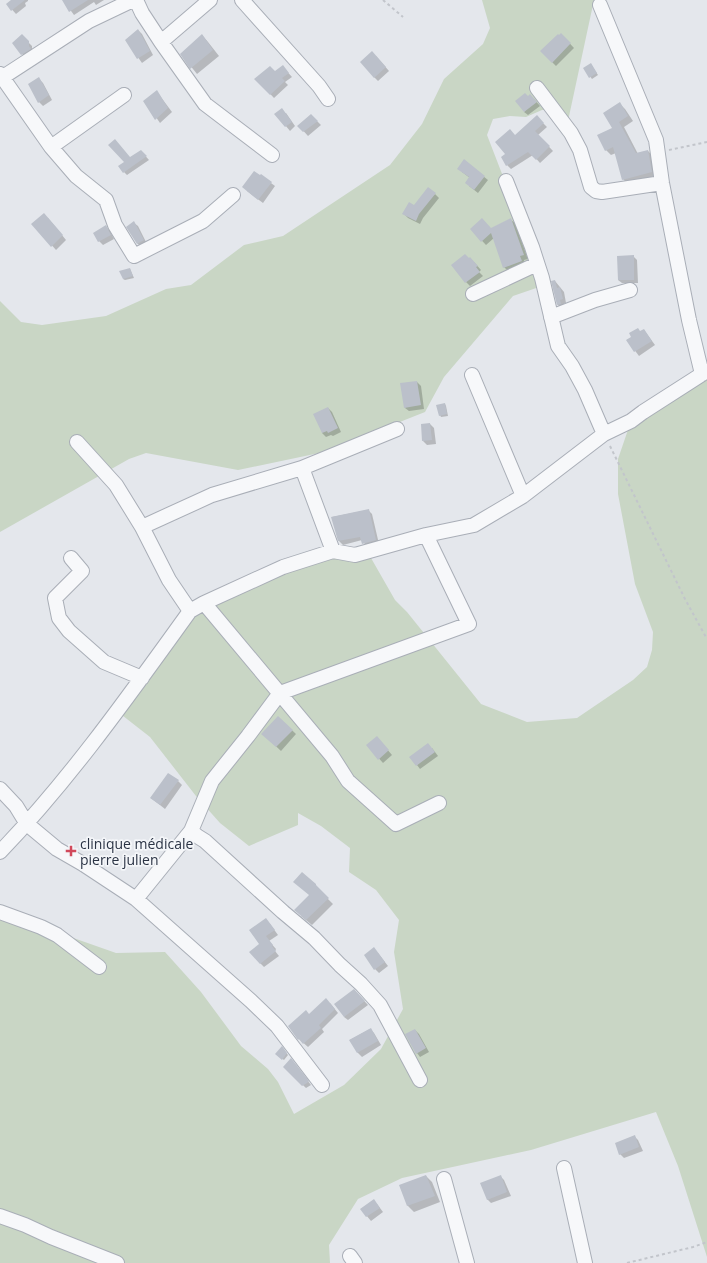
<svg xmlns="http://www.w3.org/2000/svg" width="707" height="1263" font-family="'Open Sans',sans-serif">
<rect width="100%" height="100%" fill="#e4e7ec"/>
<!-- green -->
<path fill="#c9d6c5" d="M482,0H594L568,121L558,110H542L526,117L510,116L493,119L487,135L545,285L513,296L444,377L425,412L324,452L238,470L146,453L129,459L0,532V301L21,322L42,325L106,316L166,289L191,285L244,245L283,236L390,165L422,124L444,79L483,44L490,28Z
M707,371V1257L678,1166L656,1112L531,1150L402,1178L358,1199L329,1245L330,1263H0V918L45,928L116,953L165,952L201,992L241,1046L268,1069L278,1082L294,1114L344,1085L381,1049L403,1009L394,952L399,920L376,890L349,872L350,848L321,826L298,813V825L249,846L220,823L196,796L150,737L118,712L174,627L224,589L335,557L371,558L395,600L407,612L481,704L527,722L577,718L633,680L647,667L652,650L653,632L635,584L618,494V459L631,421Z"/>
<!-- shadow -->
<path fill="#0003" d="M12,0H28V1L25,3L26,6L16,14L7,4Z
M63,0H104L96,5L94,2L74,15Z
M138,30L142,34L153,55L142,63L126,40Z
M561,34L574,48L556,66L541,51Z
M202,35L208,42L219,56L197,74L181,54Z
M22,36L32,46V51L26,58L22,54Z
M376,56L389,71L378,81L374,77Z
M592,66L598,75L592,79L584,68Z
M283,67L292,77L285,82L288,85L274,98L256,79L275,72Z
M39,79L43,83L52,100L43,106L39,102Z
M157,92L172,112L160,123L145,101Z
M534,99L540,106L528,115L524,112Z
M620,104L625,109L633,121L624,127L638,154L648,151L653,156L656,177L628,184L623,179L616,153L611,155L606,150Z
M286,113L295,126L290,131L276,114Z
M537,117L547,127L538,135L553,151L540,163L533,155L511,169L507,165V154L516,136Z
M315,119L321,125L308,136L299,126Z
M141,151L149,160L127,175L124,172L131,159Z
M464,161L488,180L478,193L469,186L470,178L462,172Z
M271,183L275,186L263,203L247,191Z
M435,194L439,198L423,218L420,224L408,218L404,214Z
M48,218L66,240L56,250L33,224Z
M511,220L515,223L528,259L524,260L525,265L508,271L504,267L494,238L486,245L471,229H491Z
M134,223L138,226L147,244L141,247L137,243Z
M106,227L110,231L114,239L103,245L99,241Z
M633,256L637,260L638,283H622L618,280Z
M474,262L481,270L479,272L483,276L470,286L466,282Z
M130,269L134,278L125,280L123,279Z
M555,281L564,292L566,303H564L565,308L562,309L558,305L553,282Z
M644,330L655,345L639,356L627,340Z
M417,382L421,386L424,409L409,411L405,408Z
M445,404L446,406L448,416L441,417L440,415Z
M328,408L332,412L341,432L333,436L331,435L326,437L322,433Z
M430,424L434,428L436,444L427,445L423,441Z
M368,510L372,514L379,544L367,547L362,540L343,545L339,541L332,517Z
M278,717L296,734L281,751L263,734Z
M380,741L392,755L383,763L367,745Z
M432,748L438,756L420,769L417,765Z
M178,781L182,785L165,809L151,798Z
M320,891L333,904L312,925L301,916Z
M270,924L278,935L269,941L276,949L275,951L279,956L264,967L260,963V944Z
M378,953L388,966L379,973L375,969Z
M354,990L368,1005L348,1020L344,1017Z
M330,1003L338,1013L322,1029L324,1032L308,1047L299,1039L310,1015Z
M370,1029L374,1033L381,1045L362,1057L358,1053L350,1040Z
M415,1030L419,1034L429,1052L420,1057L417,1053Z
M283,1049L288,1055L284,1060L276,1054Z
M294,1063L311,1085L306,1088L284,1067Z
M634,1136L638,1140L643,1151L624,1158L620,1154Z
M426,1176L432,1182L440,1202L414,1212L408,1206L400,1186Z
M500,1176L504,1180L511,1196L491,1203L487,1199Z
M377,1204L383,1212L371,1221L361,1209Z"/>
<!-- building -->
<path fill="#bbc0ca" d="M11,0H25L11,11L6,4Z
M62,0H88L69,12Z
M138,29L150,51L137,59L125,40Z
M561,33L571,43L552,63L540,51L558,34L559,35Z
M22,34L29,41V46L31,49L21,55L12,43Z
M202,34L213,50L190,69L180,54Z
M372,51L386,67L374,78L360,62Z
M591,63L597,73L589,78L583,68Z
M283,65L289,73L282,78L285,81L270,95L254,79L270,66L275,71Z
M39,77L49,95L38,103L28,84Z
M157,90L168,108L155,120L143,101Z
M525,93L528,96L530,94L537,102L524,112L515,101Z
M620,102L628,116L619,122L636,153L648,150L652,172L622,180L613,147L605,151L597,135L612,128L603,113Z
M282,108L292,122L285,127L274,114Z
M311,114L318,121L303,132L297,126Z
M537,115L544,123L535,131L550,146L536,160L528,152L506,166L501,157L505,154L495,142L510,129L515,135Z
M115,139L130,157L141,150L147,156L123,173L118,166L124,162L108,145Z
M464,159L485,176L474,190L465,183L469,177L457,169Z
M254,171L260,175L261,174L272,182L258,200L242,187Z
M428,187L436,193L419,214L416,221L402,214L409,202L414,205Z
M44,213L63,235L51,247L31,224Z
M482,218L491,228L511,218L524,255L520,256L522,261L503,268L491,233L481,242L470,229Z
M134,221L144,240L137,244L126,227Z
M106,225L111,235L98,242L93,233Z
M465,254L469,258L470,257L478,266L476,267L480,272L465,283L451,265Z
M634,255V280H618L617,256Z
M130,268L133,276L123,279L119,271Z
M555,280L557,288L560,287L563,299L560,300L561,304L557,305L551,281Z
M638,328L640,331L644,329L652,341L634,352L626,340L631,337L629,333Z
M417,381L421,405L404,408L400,383Z
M445,403L447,414L439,416L436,405Z
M328,407L338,428L328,433L327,431L322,433L313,414Z
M430,423L432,440L422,441L421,424Z
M369,509L376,540L362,544L360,537L338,541L331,517Z
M278,716L293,730L276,747L261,734Z
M377,736L389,750L378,760L366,745Z
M428,743L435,752L416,766L409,757Z
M168,773L179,780L160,805L150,798Z
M302,872L316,884V885L329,898L306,920L294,910L309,895L293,882Z
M266,918L275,930L266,936L273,945L272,946L276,951L260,964L249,952L259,944L249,930Z
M374,947L385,962L374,970L364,955Z
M354,989L365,1001L344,1017L334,1004Z
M326,998L335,1009L319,1025L321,1028L303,1044L299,1039L298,1040L288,1026L306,1010L309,1014Z
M371,1028L378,1041L357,1053L349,1040Z
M415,1029L426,1048L416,1054L405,1034Z
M282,1046L287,1053L282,1060L275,1054Z
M291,1058L309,1081L307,1083L302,1086L283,1067Z
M635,1135L639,1147L619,1155L615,1143Z
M426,1175L435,1196L407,1206L399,1185Z
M501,1175L507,1192L487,1200L480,1183Z
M374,1199L380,1208L366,1217L360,1209Z"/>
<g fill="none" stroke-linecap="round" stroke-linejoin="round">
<!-- minor casing -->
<g stroke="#a9aeb7" stroke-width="16">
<path id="minor" d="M136,0L142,13L161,42L205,104L272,155
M242,0L319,86L328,99
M600,5L656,140L662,183L689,320L702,374
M161,42L210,0
M0,74L51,147L76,176L106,200L115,225L134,256L203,221L233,195
M3,77L89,21L133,0
M537,88L571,133L580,150L591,187L596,191L602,192L662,183
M51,147L124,95
M506,181L532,247L542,278L558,346L572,366L585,390L604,434
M473,294L537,264
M551,317L595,300L630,290
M472,375L523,496
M77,442L116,485L142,527L169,580L190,611
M302,468L333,551
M142,527L212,495L302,468L397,429
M71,558L82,571L55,598L59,618L69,631L104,662L142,678
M204,603L332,756L348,781L396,824L439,803
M0,789L16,806L27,824L57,849L83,864L136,899L251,1001L277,1026L322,1085
M191,831L212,781L248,736L280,693L469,624L426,535
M0,852C71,778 130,694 190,611L204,603L283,567L333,551L355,555L426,535L474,525L523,496L604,434L631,421L643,412L707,371
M136,899L191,831L197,836L205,841L283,912L314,938L340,965L361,984L380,1005L420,1080
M0,912L41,927L57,935L99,967
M564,1168L585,1263
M444,1179L467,1263
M0,1216L25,1225L51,1237L117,1263
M350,1256L355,1263"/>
</g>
<!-- path -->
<path stroke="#c2c5cb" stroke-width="2" stroke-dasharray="3 3" stroke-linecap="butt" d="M383,0L403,17
M669,150L707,142
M610,446L685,599L707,639
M627,1263L693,1247L707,1242"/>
<!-- minor -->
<use href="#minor" stroke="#f7f8fa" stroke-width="14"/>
</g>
<!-- markers -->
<path fill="#d1495b" stroke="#f4f6f9" stroke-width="1.5" d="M69 845h4v4h4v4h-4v4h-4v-4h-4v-4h4z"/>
<g text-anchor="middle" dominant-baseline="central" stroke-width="3.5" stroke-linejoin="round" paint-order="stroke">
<!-- poi labels -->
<g font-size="14" fill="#2b3445" stroke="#f4f6f9" text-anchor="start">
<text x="80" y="843">clinique médicale<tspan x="80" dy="16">pierre julien</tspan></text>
</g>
</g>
</svg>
